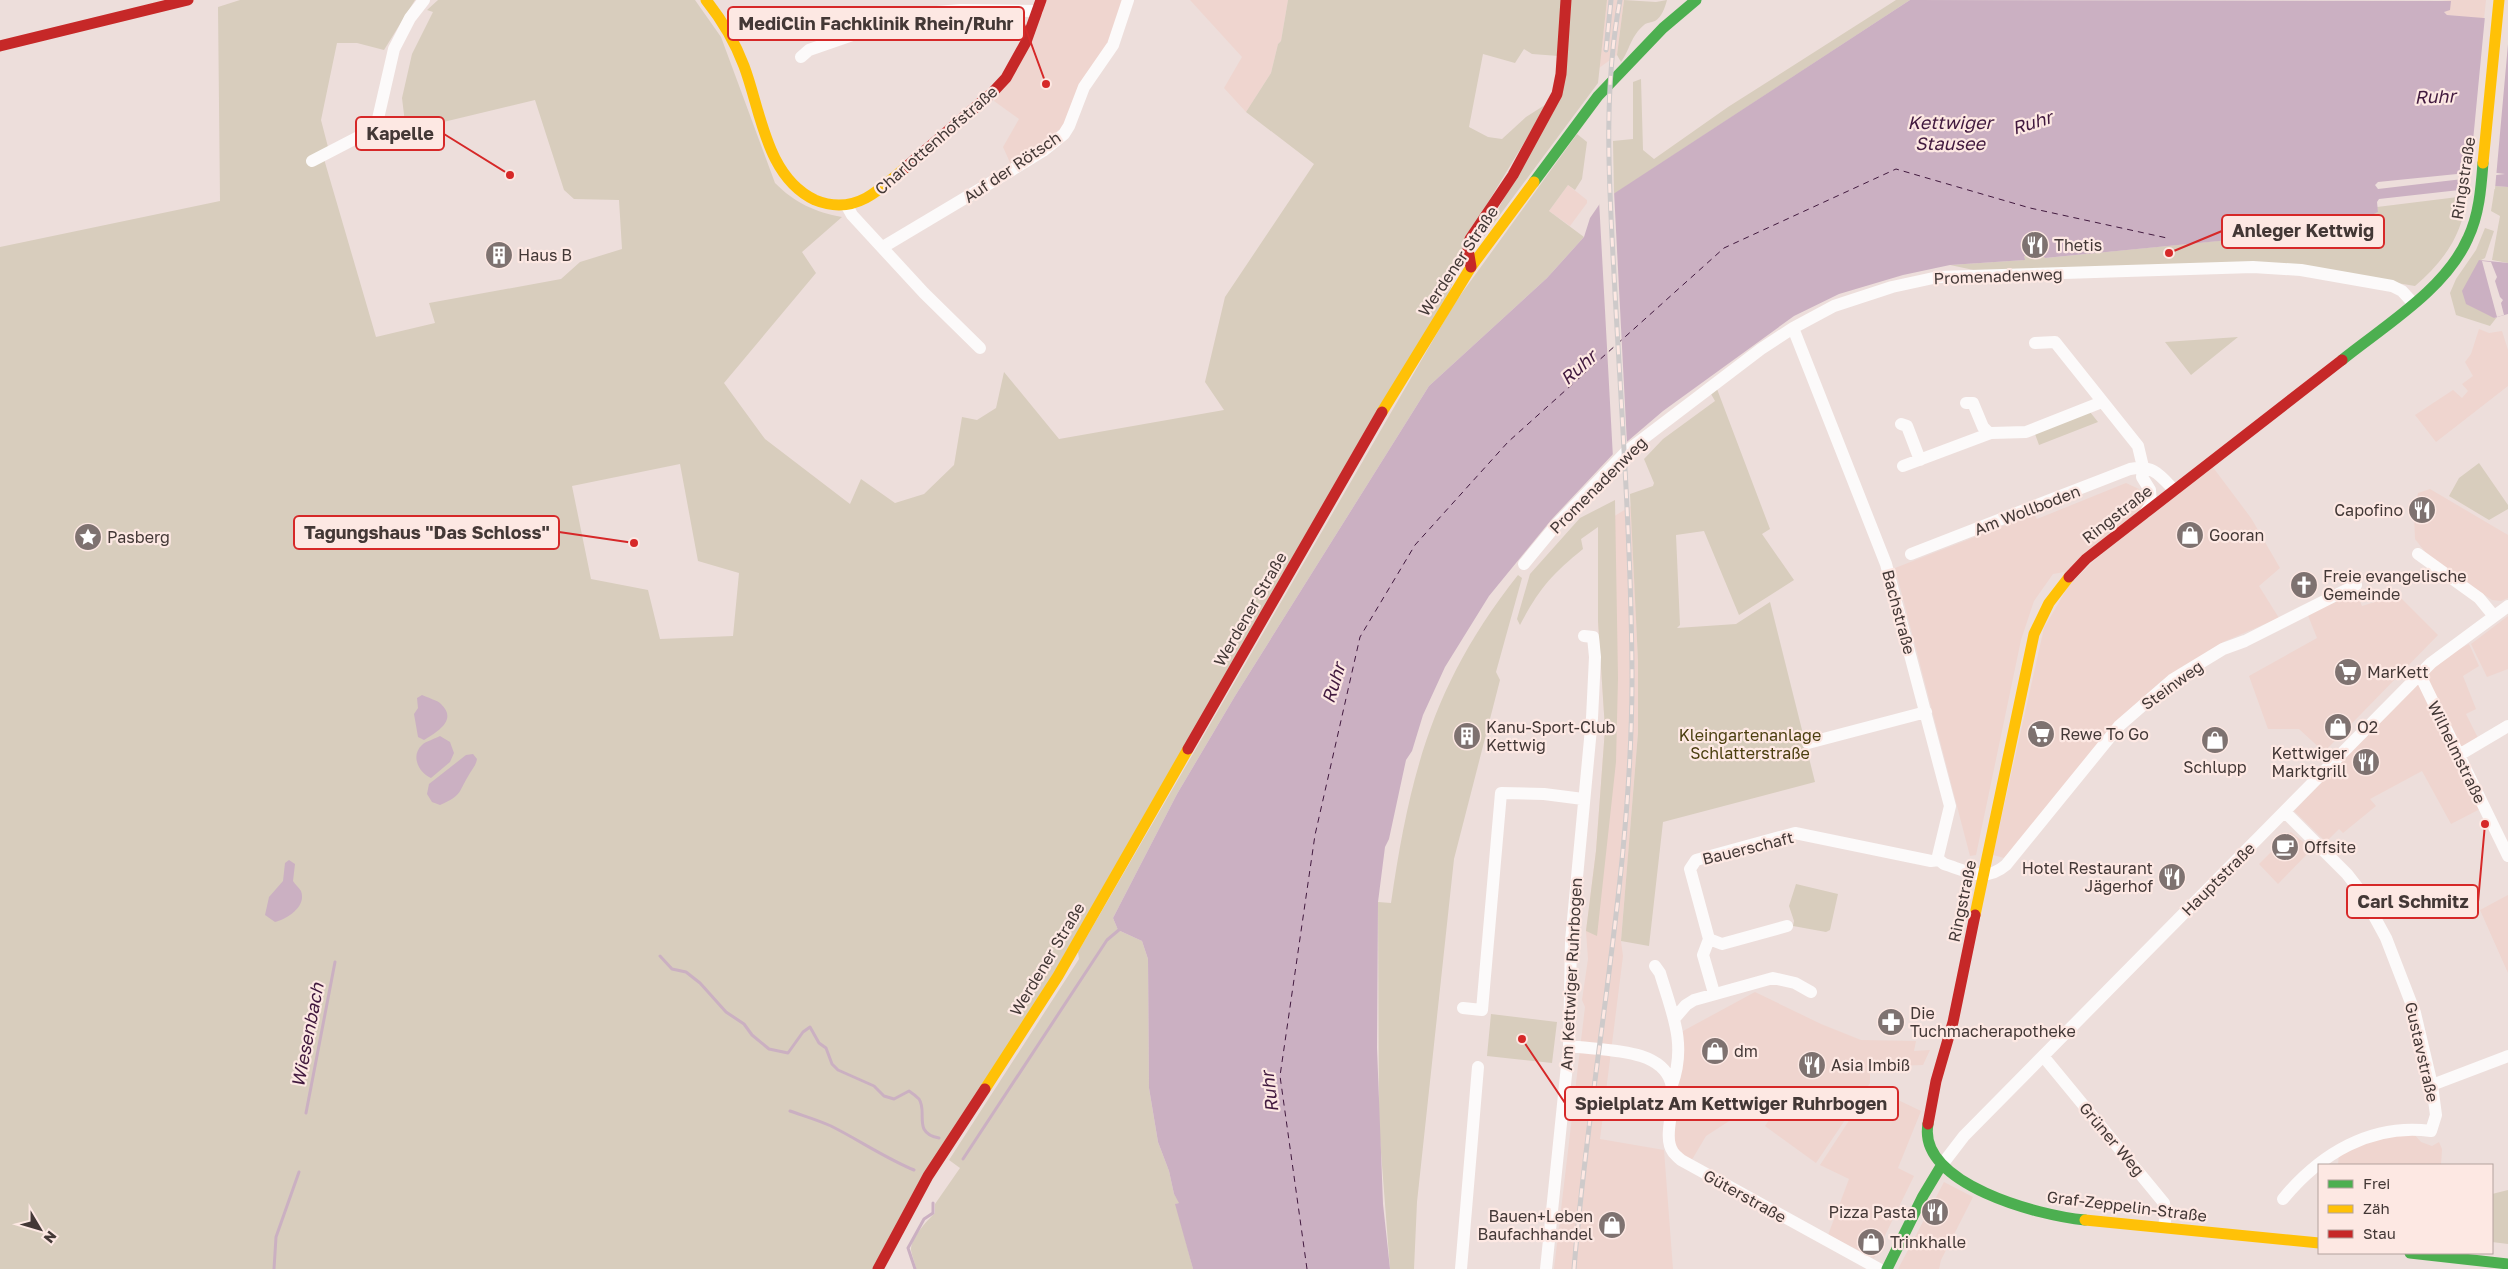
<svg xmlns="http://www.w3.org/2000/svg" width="2508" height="1269" font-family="'Golos Text',sans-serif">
<rect width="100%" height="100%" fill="#eddedb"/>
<!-- built -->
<path fill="#efd5cf" d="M1046,0H1126L1114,37L1066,129L1012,167L1003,147L1019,119L994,101Z
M1190,0H1288L1281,41L1278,44L1271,73L1246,112L1224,88L1242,57Z
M1607,0H1624L1617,55L1599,68Z
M2441,0H2486L2484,19L2447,15L2444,12L2451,1Z
M1568,185L1587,200V203L1570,226L1549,211Z
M2479,329L2489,333L2502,331L2508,350V386L2436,442L2415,415L2453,390L2462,398L2468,391L2462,384L2473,376L2465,362L2471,354Z
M2212,466L2251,518L2280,568L2259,586L2279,618L2223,642L2164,680L2004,858L1993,855L2044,628L2069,585L2099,556Z
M2126,483L2139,489L2150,503L2071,571L2053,574L2034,601L2021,640L1976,855L1970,856L1895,568L2034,514L2037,519Z
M2430,489L2508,535V598L2501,601L2492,600L2430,558L2415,539L2414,513L2418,493Z
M1631,506L1638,661V733L1621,941L1623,956L1600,1139L1664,1150L1673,1269H1554L1585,1007L1582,1000L1588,959L1586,931L1596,851L1605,729L1598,621V526Z
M2355,589L2362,606L2398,595L2438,635L2324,752L2299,729H2268L2249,676L2317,638L2307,613Z
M2508,616V669L2487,677L2471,644Z
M2469,644L2479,666L2463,676L2476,709L2466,714L2478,738L2460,749L2425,675L2449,654Z
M2418,683L2480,809L2451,824L2422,771L2370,799L2376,806L2343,833L2339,829L2326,842L2294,811Z
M2291,832L2312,849L2278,884L2259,864Z
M2508,895V973L2480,910Z
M1755,992L1821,1024L1861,1040L1916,1041L1914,1051L1930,1050L1923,1065L1870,1067V1083L1816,1163L1765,1126L1769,1120L1751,1107L1706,1136L1690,1163L1674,1151L1676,1099L1683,1031Z
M1871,1087L1921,1111L1898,1168L1914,1176L1874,1258L1828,1235L1849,1179L1820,1165Z
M2413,1133L2421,1142L2432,1146L2439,1142L2442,1149L2441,1165H2338L2339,1153L2360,1143Z
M1944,1182L1973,1197L1941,1260L1939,1269H1898Z"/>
<!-- green -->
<path fill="#d8cdbd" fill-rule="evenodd" d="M240,0H415L384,50L357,43H337L321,120L328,147L324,159L376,337L435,323L429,303L561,279L580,262L622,249L619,200L574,199L564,190L535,100L406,131L402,98L412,54L433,12L427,10L438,0H695L721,37L775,183C795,203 815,212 842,217L802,252L816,273L724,383L765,439L850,504L861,479L895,503L924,494L954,465L962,417L977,420L996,408L1004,372L1059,439L1224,410L1205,382L1225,297L1314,164L1246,112L1271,73L1278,44L1281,41L1288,0H1562L1559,56L1532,54L1524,49L1515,63L1483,54L1469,127L1488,137L1502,139L1526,117L1548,103L1464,242L1450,291L1070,950L874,1269H0V247L220,201L218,7ZM680,464L698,561L739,573L733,636L660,639L648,590L591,579L572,486Z
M1571,0H1607L1598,83L1482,239L1560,95Z
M1624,0L1656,2L1667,0C1665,7 1662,17 1655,21C1651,23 1647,22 1644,25C1630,37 1630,50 1621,62L1617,55Z
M1896,0H1910L1614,194L1613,141L1633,139V82L1641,79L1643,150L1654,159L1728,107Z
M1577,134L1587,142L1582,179L1575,190L1568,185L1549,211L1584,237L1547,278L1429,386L1235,696L1177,794L1113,918L1118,930L1142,941L1148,959L1149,1088L1158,1142L1169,1171L1174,1194L1180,1203L1176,1204L1193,1269H916C915,1263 912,1256 911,1250C911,1237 927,1221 935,1213V1204L960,1168L949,1160L1079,959L1078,952L1454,304Z
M2495,186L2508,187V263L2492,260L2500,216L2491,211Z
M2466,196C2464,234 2443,262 2415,286L2283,264L1983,272L1950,265L2024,260V256L2042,255L2045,258L2278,235L2378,212L2377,207Z
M2485,228L2494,231L2485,258L2479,261L2494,318L2497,317L2490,326L2456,315L2450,293L2456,279L2476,250Z
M2238,337L2191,375L2165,342Z
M1717,389L1770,529L1762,534L1794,580L1739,615L1704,531L1676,535L1680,625L1677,628L1736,624L1770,602L1815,782L1663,822L1649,946L1621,941L1638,733V661L1630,494L1653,486L1654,483L1644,459L1663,439L1715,401L1711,394Z
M2090,412L2098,422L2039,445L2035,434Z
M2479,463L2508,505V509L2489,520L2449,496L2459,478Z
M1615,500L1618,678L1616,762L1597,936L1586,931L1596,851L1605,729L1598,621V527L1581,539L1583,549C1551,575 1539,589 1520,625L1517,619L1530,574L1580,518Z
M1518,575L1522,578L1496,672L1500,680L1454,859L1417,1202L1414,1269H1390L1379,1126L1378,902L1391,903C1410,772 1434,681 1518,575Z
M1796,884L1838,894L1830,930L1826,932L1793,926L1794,921L1789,906Z
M1491,1014L1557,1022L1552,1063L1487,1056Z
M2508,1190V1244L2492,1242V1194Z"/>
<!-- water -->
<path fill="#cbb0c2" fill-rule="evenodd" d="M1910,0L2451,1L2450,10L2444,12L2447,15L2508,20V187L2495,186L2379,199L2377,202L2378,212L2355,223L2331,230L2045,258L2042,255L2024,256L2025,260L1950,265L1903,275L1839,294L1794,316L1663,411L1615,452L1552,519L1489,596L1445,667L1423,715L1412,751L1406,760L1389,839L1385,847L1378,902L1377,1048L1383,1204L1390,1269H1193L1175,1204L1179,1203L1174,1194L1169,1171L1158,1142L1149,1088L1148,959L1142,941L1118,930L1113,918L1177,794L1235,696L1429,386L1547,278L1584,237L1590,218L1601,202ZM2467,169L2505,174L2378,189L2375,185L2378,182L2457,174Z
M2479,260L2508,263V314L2494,318L2466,304L2462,291Z
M422,695C428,698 437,700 441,704C458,720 437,732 424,740L418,737L414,714L418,708L417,698Z
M440,736L450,742L454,753L450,762L431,778C419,773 410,756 422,745C426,741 435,739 440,736Z
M473,754L477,759C476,765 473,768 470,773C458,792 463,795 440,805L432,802L427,794L429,784L466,755Z
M289,860L295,864L293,881C295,884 299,888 301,891C307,907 286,919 275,922L265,915L269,897L283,881L285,863Z"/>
<!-- pier -->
<path fill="#eddedb" d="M2485,16L2508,18V44L2495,189L2468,191L2469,176L2492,174L2470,172Z
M1614,191L1627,444L1613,458L1599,200Z
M2482,261L2491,262L2497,277L2495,281L2500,297L2503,300L2501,303L2504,315L2497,317Z"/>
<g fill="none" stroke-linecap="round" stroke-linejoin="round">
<!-- stream -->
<path stroke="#cbb0c2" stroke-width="3" d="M660,956L672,969L686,972L700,983L726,1012L744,1024L752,1035L769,1049L788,1053L803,1032L810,1027L819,1043L826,1048L832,1064L838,1070L874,1086L884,1096L894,1099L909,1091C912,1093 916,1096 919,1099C928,1112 912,1133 939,1138
M790,1111C804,1116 818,1120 831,1126C859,1140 885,1158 914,1170
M306,1113L335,962
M963,1159L1107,940L1120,929
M274,1269L276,1237L299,1172
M915,1269L908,1248L924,1219L933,1213V1203"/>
<!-- ferry -->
<path stroke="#41193e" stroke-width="1" stroke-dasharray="6 5" stroke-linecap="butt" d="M1307,1269L1280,1076L1315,835L1360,637L1415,545L1508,442L1724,248L1896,169L2030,208L2167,238"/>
<!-- street -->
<path stroke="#fcfafa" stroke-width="12" d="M801,57L809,50L913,14L961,10L1037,11
M312,161L366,133L377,123L394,49L410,18L424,0
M847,206L852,215L924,293L980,348
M883,247L1012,170L1043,151L1064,134L1069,126L1084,87L1113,45L1128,0
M1793,328L1886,564L1950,806L1938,856L1939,860L1944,864C1967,871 1985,883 2006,865L2119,726L2172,680L2223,649L2245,641L2356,585
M2035,343L2055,342L2138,446L2143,467L2142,477L2150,490L2151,504L2146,512
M1966,403H1973L1983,427L1989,433
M1901,424L1907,426L1920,460
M1903,466L1991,433L2026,432L2102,402
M1911,554L2130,469C2153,465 2159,474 2174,490
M2418,554L2479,598L2493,615
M1524,564L1557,524L1627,451L1761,349L1793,328L1834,306L1892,287L1938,277L2253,267L2301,270L2392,286L2402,291L2413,303
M2420,675L2508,856
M1808,743L1926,712
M2459,755L2508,726
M1709,939L1722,944L1787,926
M1655,966L1660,973C1672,1013 1687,1044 1672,1085
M1714,993L1703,955L1709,939L1690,869L1696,860L1795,833L1931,861L1939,860
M1463,1008L1482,1010L1501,793L1544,794L1583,799
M1674,1019L1686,1005L1694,1000L1773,978L1795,983L1811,992
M1569,1046C1592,1049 1619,1049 1641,1056C1699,1075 1656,1127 1673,1152C1675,1155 1679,1158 1681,1160L1879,1269
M2043,1056L2164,1203L2166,1214L2164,1227
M2432,1085L2508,1056
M1941,1166L1964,1136L2431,663L2508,606
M2283,1199C2320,1154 2371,1123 2431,1131L2436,1115L2432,1085L2415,1013L2386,938L2361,892L2347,874L2285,812
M1461,1269L1478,1067
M1546,1269L1569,1046L1571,941L1592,718L1595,657L1593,637L1584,636"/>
<!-- fast -->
<path stroke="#4caf50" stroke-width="11" d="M1534,182L1598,96L1663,28L1696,0
M2342,360C2384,326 2446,289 2468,238C2479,215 2481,189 2483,163
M1928,1124C1917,1184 2040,1216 2085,1220
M2410,1253L2508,1264
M1887,1269L1923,1196L1941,1166"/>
<!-- slow -->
<path stroke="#ffc107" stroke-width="11" d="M706,0C722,20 735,42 744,66C761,111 766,177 815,200C832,207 849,207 866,198C881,190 893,178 905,168
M2483,163L2499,0
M1382,412L1471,267L1534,182
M1975,915L2034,634L2049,603L2069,577
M985,1089L1058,976L1188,749
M2085,1220L2319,1243"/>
<!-- jam -->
<path stroke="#c62828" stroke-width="11" d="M0,46L188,0
M905,168L992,93L1006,78L1026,42L1041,0
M1471,267L1468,249L1470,239L1513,175L1557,94L1561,74L1566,0
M2069,577L2086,559L2342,360
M1188,749L1382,412
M1928,1124L1936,1081L1953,1022L1975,915
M878,1269L928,1176L985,1089"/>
<!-- rail casing -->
<g stroke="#cecaca" stroke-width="5">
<path id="rail" d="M1606,50L1611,0
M1574,1269C1590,1069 1633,871 1632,671C1631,539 1621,406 1614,274C1609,183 1603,91 1620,0"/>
</g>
<!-- rail -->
<use href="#rail" stroke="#fde8e3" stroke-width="3" stroke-dasharray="9" stroke-linecap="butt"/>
</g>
<!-- icons -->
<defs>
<g id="restaurant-disc" transform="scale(1.4375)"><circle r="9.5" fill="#7e7270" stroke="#fde8e3"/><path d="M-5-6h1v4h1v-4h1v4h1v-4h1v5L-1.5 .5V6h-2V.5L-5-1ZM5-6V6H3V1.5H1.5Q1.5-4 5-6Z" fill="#fff"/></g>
<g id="building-disc" transform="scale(1.4375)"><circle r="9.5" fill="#7e7270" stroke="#fde8e3"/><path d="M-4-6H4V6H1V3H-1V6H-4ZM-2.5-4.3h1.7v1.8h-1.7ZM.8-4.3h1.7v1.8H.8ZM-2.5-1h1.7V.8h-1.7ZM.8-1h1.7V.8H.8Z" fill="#fff"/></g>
<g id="shop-disc" transform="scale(1.4375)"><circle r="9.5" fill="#7e7270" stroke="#fde8e3"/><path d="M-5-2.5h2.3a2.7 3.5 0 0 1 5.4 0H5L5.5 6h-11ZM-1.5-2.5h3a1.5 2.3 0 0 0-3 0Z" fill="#fff"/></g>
<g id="sight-disc" transform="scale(1.4375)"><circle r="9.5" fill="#7e7270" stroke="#fde8e3"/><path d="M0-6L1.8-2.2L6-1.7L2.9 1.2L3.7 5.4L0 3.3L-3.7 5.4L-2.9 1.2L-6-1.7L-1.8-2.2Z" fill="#fff"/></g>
<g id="church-disc" transform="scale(1.4375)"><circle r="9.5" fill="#7e7270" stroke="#fde8e3"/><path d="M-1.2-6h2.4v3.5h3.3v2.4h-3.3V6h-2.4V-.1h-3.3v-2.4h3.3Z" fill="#fff"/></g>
<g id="supermarket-disc" transform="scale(1.4375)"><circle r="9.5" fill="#7e7270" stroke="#fde8e3"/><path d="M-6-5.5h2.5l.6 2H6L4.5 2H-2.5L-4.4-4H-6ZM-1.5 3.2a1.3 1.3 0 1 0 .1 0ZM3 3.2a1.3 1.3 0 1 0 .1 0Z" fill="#fff"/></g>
<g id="cafe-disc" transform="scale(1.4375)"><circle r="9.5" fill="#7e7270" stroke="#fde8e3"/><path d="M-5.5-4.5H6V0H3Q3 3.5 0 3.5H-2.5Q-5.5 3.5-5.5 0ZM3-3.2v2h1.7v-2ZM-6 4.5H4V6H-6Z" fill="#fff"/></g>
<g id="pharmacy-disc" transform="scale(1.4375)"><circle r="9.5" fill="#7e7270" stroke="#fde8e3"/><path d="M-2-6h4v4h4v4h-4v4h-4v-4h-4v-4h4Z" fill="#fff"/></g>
</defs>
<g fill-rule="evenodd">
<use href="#restaurant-disc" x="2035" y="245"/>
<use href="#building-disc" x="499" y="255"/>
<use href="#restaurant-disc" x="2422" y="510"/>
<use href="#shop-disc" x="2190" y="535"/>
<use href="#sight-disc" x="88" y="537"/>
<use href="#church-disc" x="2304" y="585"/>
<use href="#supermarket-disc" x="2348" y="672"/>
<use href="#shop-disc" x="2338" y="727"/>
<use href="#supermarket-disc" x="2041" y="734"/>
<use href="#building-disc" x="1467" y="736"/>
<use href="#shop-disc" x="2215" y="740"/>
<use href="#restaurant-disc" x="2366" y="762"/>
<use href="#cafe-disc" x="2285" y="847"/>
<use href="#restaurant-disc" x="2172" y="877"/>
<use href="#pharmacy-disc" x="1891" y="1022"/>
<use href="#shop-disc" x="1715" y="1051"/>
<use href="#restaurant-disc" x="1812" y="1065"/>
<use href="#restaurant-disc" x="1935" y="1212"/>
<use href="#shop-disc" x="1612" y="1225"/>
<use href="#shop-disc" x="1871" y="1242"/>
</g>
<g text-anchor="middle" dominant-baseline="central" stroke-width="4.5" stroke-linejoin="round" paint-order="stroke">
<!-- street labels -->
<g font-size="16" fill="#433836" stroke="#fde8e3">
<text transform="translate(936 140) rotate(-41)">Charlottenhofstraße</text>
<text transform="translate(1012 167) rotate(-34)">Auf der Rötsch</text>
<text transform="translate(2463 178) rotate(-81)">Ringstraße</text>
<text transform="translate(1458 261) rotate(-56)">Werdener Straße</text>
<text transform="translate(1998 276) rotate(-2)">Promenadenweg</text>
<text transform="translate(1598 485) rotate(-45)">Promenadenweg</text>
<text transform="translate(2027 510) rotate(-21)">Am Wollboden</text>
<text transform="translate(2117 514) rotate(-38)">Ringstraße</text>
<text transform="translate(1250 609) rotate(-60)">Werdener Straße</text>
<text transform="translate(1899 612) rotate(75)">Bachstraße</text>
<text transform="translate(2172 685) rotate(-36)">Steinweg</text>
<text transform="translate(2457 752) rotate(64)">Wilhelmstraße</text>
<text transform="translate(1748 848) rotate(-14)">Bauerschaft</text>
<text transform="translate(2218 879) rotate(-45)">Hauptstraße</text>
<text transform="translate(1962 901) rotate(-78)">Ringstraße</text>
<text transform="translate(1047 959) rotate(-59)">Werdener Straße</text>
<text transform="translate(1571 974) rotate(-87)">Am Kettwiger Ruhrbogen</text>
<text transform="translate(2422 1052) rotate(77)">Gustavstraße</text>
<text transform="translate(2112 1139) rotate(50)">Grüner Weg</text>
<text transform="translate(1745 1196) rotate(29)">Güterstraße</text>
<text transform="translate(2127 1206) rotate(7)">Graf-Zeppelin-Straße</text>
</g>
<!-- poi labels -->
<g font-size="16" fill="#433836" stroke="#fde8e3" text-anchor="start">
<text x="2054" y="245">Thetis</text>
<text x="518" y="255">Haus B</text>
<text x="2403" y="510" text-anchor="end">Capofino</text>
<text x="2209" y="535">Gooran</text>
<text x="107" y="537">Pasberg</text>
<text x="2323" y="576">Freie evangelische<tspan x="2323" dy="18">Gemeinde</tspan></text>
<text x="2367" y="672">MarKett</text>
<text x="1486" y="727">Kanu-Sport-Club<tspan x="1486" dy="18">Kettwig</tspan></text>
<text x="2357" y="727">O2</text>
<text x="2060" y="734">Rewe To Go</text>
<text x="2347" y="753" text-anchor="end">Kettwiger<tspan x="2347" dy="18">Marktgrill</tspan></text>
<text x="2215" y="767" text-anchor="middle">Schlupp</text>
<text x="2304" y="847">Offsite</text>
<text x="2153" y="868" text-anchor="end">Hotel Restaurant<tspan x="2153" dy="18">Jägerhof</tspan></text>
<text x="1910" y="1013">Die<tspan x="1910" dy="18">Tuchmacherapotheke</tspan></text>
<text x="1734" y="1051">dm</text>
<text x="1831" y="1065">Asia Imbiß</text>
<text x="1916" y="1212" text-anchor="end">Pizza Pasta</text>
<text x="1593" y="1216" text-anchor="end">Bauen+Leben<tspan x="1593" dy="18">Baufachhandel</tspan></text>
<text x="1890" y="1242">Trinkhalle</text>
</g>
<!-- park labels -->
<g font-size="16" fill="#4a3e0e" stroke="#fde8e3">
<text x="1750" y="735">Kleingartenanlage<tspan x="1750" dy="18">Schlatterstraße</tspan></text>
</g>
<!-- water labels -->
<g font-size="18" font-style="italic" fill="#41193e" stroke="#fde8e3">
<text transform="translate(2435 96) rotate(-2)">Ruhr</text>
<text x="1950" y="122">Kettwiger<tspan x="1950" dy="21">Stausee</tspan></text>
<text transform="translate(2032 122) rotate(-17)">Ruhr</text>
<text transform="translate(1578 367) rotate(-42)">Ruhr</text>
<text transform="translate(1333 683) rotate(-73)">Ruhr</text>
<text transform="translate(307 1035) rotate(-79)">Wiesenbach</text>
<text transform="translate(1269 1092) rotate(-97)">Ruhr</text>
</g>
</g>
<!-- callouts -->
<path fill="none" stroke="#d62828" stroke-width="2" d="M1046 84L1024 24M510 175L444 134M2169 253L2222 231M634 543L559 532M2485 824L2478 902M1522 1039L1565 1103"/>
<g fill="#d62828" stroke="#fde8e3" stroke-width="2">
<circle cx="1046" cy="84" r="5"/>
<circle cx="510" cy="175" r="5"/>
<circle cx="2169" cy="253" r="5"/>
<circle cx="634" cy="543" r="5"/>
<circle cx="2485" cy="824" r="5"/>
<circle cx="1522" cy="1039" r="5"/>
</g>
<g fill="#fde8e3" stroke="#d62828" stroke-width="2">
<rect x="728" y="7" width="296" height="33" rx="5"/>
<rect x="356" y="117" width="88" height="33" rx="5"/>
<rect x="2222" y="215" width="162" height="33" rx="5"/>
<rect x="294" y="516" width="265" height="33" rx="5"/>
<rect x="2347" y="885" width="131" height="33" rx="5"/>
<rect x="1565" y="1087" width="333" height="33" rx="5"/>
</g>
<g font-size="18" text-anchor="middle" font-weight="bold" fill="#433836">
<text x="876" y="30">MediClin Fachklinik Rhein/Ruhr</text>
<text x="400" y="140">Kapelle</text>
<text x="2303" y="237">Anleger Kettwig</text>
<text x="427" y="539">Tagungshaus "Das Schloss"</text>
<text x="2413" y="908">Carl Schmitz</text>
<text x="1731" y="1110">Spielplatz Am Kettwiger Ruhrbogen</text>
</g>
<!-- legend -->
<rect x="2318" y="1164" width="175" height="90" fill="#fde8e3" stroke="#b3a29e"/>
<rect x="2328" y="1180" width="25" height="8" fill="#4caf50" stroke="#b3a29e"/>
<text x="2363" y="1189" font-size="15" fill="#433836">Frei</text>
<rect x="2328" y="1205" width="25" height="8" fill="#ffc107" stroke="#b3a29e"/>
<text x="2363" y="1214" font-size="15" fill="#433836">Zäh</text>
<rect x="2328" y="1230" width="25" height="8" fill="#c62828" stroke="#b3a29e"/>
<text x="2363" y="1239" font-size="15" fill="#433836">Stau</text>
<!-- north arrow -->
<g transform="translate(40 1229) rotate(128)" stroke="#fde8e3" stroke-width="4" paint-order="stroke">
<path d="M0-4L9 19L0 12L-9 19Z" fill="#433836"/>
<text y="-8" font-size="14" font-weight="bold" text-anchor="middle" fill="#433836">N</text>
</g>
</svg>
